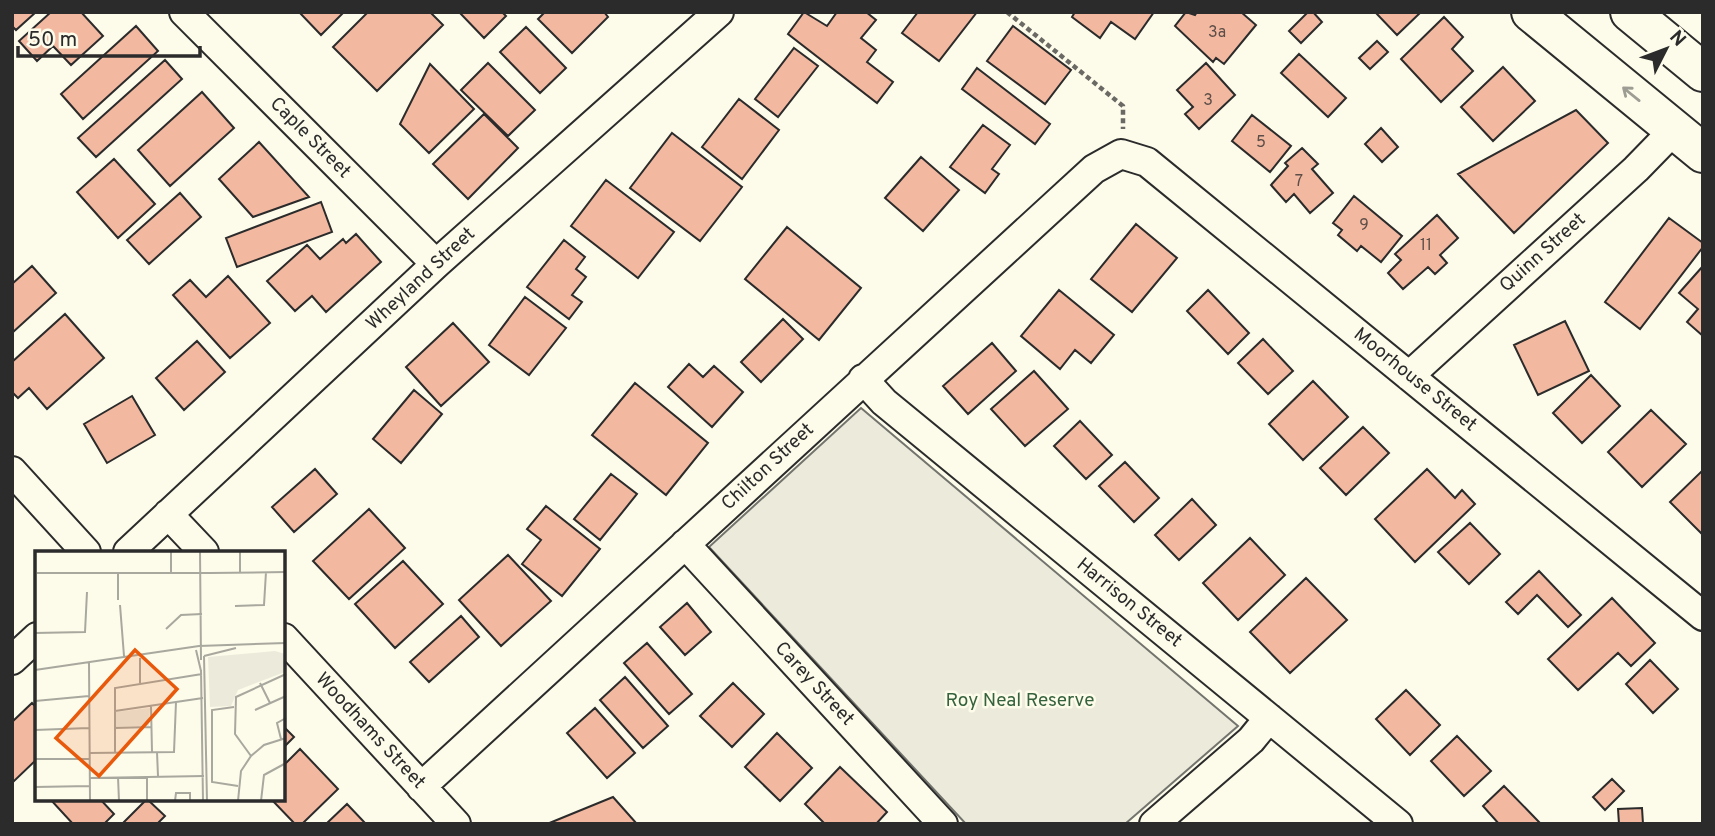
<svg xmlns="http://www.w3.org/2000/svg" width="1715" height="836" font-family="Overpass,sans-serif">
<rect width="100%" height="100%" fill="#fdfbea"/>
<!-- green -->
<path fill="#ecebdb" stroke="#74746e" stroke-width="2" d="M861,408L1238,726L1125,824H966L709,547Z"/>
<!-- building -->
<path fill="#f2b8a0" stroke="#2b2b2b" stroke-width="2" d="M12,12H36L16,30L12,26Z
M51,12H81L103,36L71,65L53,46L37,61L19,41Z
M299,12H344L321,35Z
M368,12H430L443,25L377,91L333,47Z
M459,12H502L506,16L484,38Z
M545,12H604L608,17L572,53L538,19Z
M804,12L827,26L837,12H866L876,20L861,38L876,50L867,62L893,82L877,103L788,34Z
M918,12H977L939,61L902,33Z
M1075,12H1154L1135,39L1111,22L1100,38L1072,17Z
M1186,12L1195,15L1197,12H1241L1256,25L1224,64L1216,58L1213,62L1175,26Z
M1308,12H1313L1322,22L1301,43L1289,31Z
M1375,12H1421L1397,35Z
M1444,17L1463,37L1452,49L1473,71L1441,102L1401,59Z
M136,26L158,51L83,119L61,94Z
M1013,26L1071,70L1045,104L987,61Z
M526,27L566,68L540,93L500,52Z
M1377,41L1388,52L1370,69L1359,58Z
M794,48L818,66L778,117L755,99Z
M1299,54L1346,98L1328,117L1281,73Z
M165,60L182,79L96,157L78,138Z
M488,63L535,110L508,136L461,90Z
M1206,63L1235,95L1199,129L1185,114L1193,107L1177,90Z
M430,64L474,109L429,153L400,124Z
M1503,67L1535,101L1493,141L1461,107Z
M977,68L1050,124L1035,144L962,89Z
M202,92L234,128L170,186L138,150Z
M739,99L779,130L742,179L702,147Z
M1576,110L1608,143L1514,233L1458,174Z
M484,114L518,148L468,199L433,164Z
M1252,115L1291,146L1270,172L1232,141Z
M983,125L1010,145L992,169L999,174L985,193L950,167Z
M1381,128L1398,147L1382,162L1365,144Z
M672,133L742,187L700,241L630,188Z
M259,142L309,197L253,217L219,179Z
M1302,148L1318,164L1312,169L1333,193L1310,213L1294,194L1286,202L1271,185L1288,166L1285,163Z
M921,157L959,190L923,231L885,198Z
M114,159L155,204L118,238L77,192Z
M606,180L674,232L638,278L571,226Z
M180,193L201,217L149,264L127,240Z
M1354,196L1402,236L1381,262L1361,246L1357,251L1338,235L1342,230L1333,223Z
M321,202L332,232L237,267L226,238Z
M1437,215L1458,238L1440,255L1447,263L1435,274L1428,267L1403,289L1388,273L1401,260L1395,254Z
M1669,218L1703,243V247L1640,329L1605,302Z
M1136,224L1177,258L1132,312L1091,279Z
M787,227L861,288L819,340L745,279Z
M356,234L381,262L326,312L312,296L295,311L267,281L307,245L320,259L343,239L346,243Z
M564,240L585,257L576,269L586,277L572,295L582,302L569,319L527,287Z
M32,266L56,293L12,333V284Z
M1703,266V336L1687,322L1698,309L1679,293Z
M228,276L270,323L230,358L173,295L190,280L206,297Z
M1059,290L1114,335L1091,363L1075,350L1060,369L1021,336Z
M1208,290L1249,333L1228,354L1187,311Z
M525,297L566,328L529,375L489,345Z
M65,314L104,358L47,409L29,388L18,398L12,392V362Z
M783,319L803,339L761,382L741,362Z
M1565,321L1589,371L1538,395L1514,345Z
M453,323L489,362L441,406L406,367Z
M1263,339L1293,371L1268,394L1238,363Z
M197,341L225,372L184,410L156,378Z
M992,343L1016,371L968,414L943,386Z
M689,364L703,377L714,366L743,392L712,427L668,387Z
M1034,371L1068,409L1025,446L991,409Z
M1591,375L1620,406L1582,443L1553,413Z
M1313,381L1348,417L1303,460L1269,424Z
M635,383L708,443L666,495L592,435Z
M414,390L442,414L401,463L373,439Z
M132,396L155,435L107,463L84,424Z
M1651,410L1686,444L1642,487L1608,452Z
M1080,421L1112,455L1086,479L1054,446Z
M1363,427L1389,453L1346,495L1320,468Z
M1125,462L1159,498L1134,522L1099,486Z
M315,469L337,494L294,532L272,507Z
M1427,469L1455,498L1462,490L1475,504L1415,562L1375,519Z
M1703,470V535L1670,502Z
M611,474L637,494L600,540L574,519Z
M1192,499L1216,525L1179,560L1155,535Z
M546,506L600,549L562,596L522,564L541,540L527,529Z
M369,509L405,548L349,599L313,561Z
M1470,523L1500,554L1469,584L1438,552Z
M1250,538L1285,575L1238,620L1203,583Z
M508,555L551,601L501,646L459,600Z
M403,561L443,604L395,648L355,604Z
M1539,571L1581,615L1568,627L1537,595L1518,614L1506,602Z
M1306,578L1347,620L1290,673L1250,632Z
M1612,598L1655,643L1631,666L1618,653L1578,690L1548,659Z
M687,603L711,632L685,655L660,627Z
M461,616L479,637L429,682L410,662Z
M647,643L692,694L669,714L624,663Z
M1650,660L1678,689L1653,713L1626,684Z
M625,677L668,726L643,748L600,700Z
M733,683L764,714L732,747L700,716Z
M1406,690L1440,725L1410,755L1376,719Z
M32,703L37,708V759L12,783V722Z
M595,708L635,753L607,778L567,733Z
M284,727L294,737L284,747Z
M777,733L812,768L780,801L745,767Z
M1457,736L1491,771L1464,796L1431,761Z
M300,749L338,789L302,824H295L271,799H284V765Z
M840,767L887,812L876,824H825L805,804Z
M1612,779L1624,791L1605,810L1593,797Z
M1504,786L1540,823L1539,824H1499L1483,806Z
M613,797L637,824H547Z
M50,799H100L114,814L104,824H73Z
M147,799L165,816L157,824H122Z
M347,804L366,824H326Z
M1642,808L1643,824H1619L1618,809Z"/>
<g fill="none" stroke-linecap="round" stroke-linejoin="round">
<!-- minor casing -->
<g stroke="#2b2b2b" stroke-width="32">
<path id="minor" d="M184,12L436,264
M1409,376L1636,169L1675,129
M863,379L884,402L1398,824
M12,471L86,552
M168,514L204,552
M685,544L943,824
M128,552L436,264L719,12
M284,638L456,824
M12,660L37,637
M421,787L1094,169L1121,154L1147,162L1703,616
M1154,824L1251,740L1269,718"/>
</g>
<!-- highway casing -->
<g stroke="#2b2b2b" stroke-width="42">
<path id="highway" d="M1531,12L1703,153
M1630,12L1703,72"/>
</g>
<!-- path -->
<path stroke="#6a6964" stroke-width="4.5" stroke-dasharray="5 3.5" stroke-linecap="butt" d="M1007,12L1123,106V129"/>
<!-- minor -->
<use href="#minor" stroke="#fdfbea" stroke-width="28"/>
<!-- highway -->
<use href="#highway" stroke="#fdfbea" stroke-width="38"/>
</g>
<!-- one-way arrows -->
<defs><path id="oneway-shaft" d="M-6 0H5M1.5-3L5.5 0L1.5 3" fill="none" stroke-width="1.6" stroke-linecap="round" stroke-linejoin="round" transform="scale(1.75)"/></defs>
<use stroke="#9e9d94" href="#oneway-shaft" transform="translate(1631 94) rotate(-141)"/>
<g text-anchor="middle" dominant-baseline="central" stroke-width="5" stroke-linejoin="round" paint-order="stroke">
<!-- number labels -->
<g font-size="16" fill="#5d4e48">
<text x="1217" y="33">3a</text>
<text x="1208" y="101">3</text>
<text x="1261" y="143">5</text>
<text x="1299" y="182">7</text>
<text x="1364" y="226">9</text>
<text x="1426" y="246">11</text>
</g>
<!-- street labels -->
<g font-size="19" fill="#2b2b2b" stroke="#fdfbea">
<text transform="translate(310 138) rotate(45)">Caple Street</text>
<text transform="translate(1543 253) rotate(-42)">Quinn Street</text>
<text transform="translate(421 279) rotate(-43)">Wheyland Street</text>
<text transform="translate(1415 380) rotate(39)">Moorhouse Street</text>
<text transform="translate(768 467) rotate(-43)">Chilton Street</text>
<text transform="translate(1129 603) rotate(39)">Harrison Street</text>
<text transform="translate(814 684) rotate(47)">Carey Street</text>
<text transform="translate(370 731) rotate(47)">Woodhams Street</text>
</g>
<!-- park labels -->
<g font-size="19" fill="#34623c" stroke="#fdfbea">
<text x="1020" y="701">Roy Neal Reserve</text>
</g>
</g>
<!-- overview -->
<g transform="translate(35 551)">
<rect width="250" height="250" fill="#fdfbea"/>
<path d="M240,100L250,103V121L203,139L196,155L175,156L173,106ZM115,157L114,175L81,176V161Z" fill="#ecebdb"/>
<path fill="none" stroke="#a9a89e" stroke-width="2" d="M136,0V23M165,0L166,109M205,0V22M2,22H175M175,22L251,21M83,23V49M0,51V108M85,54L89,105M200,55L229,54L231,21M131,78L146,64L167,63M0,82L50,81L52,41M161,99L166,120M169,105L172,250M169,105L201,97M105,107V132M54,112L55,250M0,119L164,95L251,92M166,119L168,250M225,132L235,152M0,150L54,145M116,155L117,201M199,156L177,159V231L203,235M220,159L251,145M80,160L168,147M80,177L116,176M0,179L54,177M246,188L242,172L251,167M80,201V137L167,123M122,201L123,225M55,202L139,201L141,151M216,205L200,183L201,146L251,123M0,208H55M83,226L84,250M112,226V250M55,227L169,225M0,236L55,235M140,250L141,242H155V250M203,250L206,220L216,205L229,194L251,187M226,250L229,224L251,212"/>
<path fill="#e8590c" fill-opacity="0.15" stroke="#e8590c" stroke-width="3.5" d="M100,99L142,138L64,225L21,187Z"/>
<rect width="250" height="250" fill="none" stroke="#2b2b2b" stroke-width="3.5"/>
</g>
<!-- border -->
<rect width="1715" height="836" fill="none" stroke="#2b2b2b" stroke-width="28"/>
<!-- north arrow -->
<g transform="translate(1666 49) rotate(48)" stroke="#fdfbea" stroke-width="5" paint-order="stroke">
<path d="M0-5L12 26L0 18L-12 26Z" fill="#2b2b2b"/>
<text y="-10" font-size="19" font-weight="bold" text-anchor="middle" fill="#2b2b2b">N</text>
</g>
<!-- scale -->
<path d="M18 46v10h182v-10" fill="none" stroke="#2b2b2b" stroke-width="3.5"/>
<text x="28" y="46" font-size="21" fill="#2b2b2b" stroke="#fdfbea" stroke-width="5" paint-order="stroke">50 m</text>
</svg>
